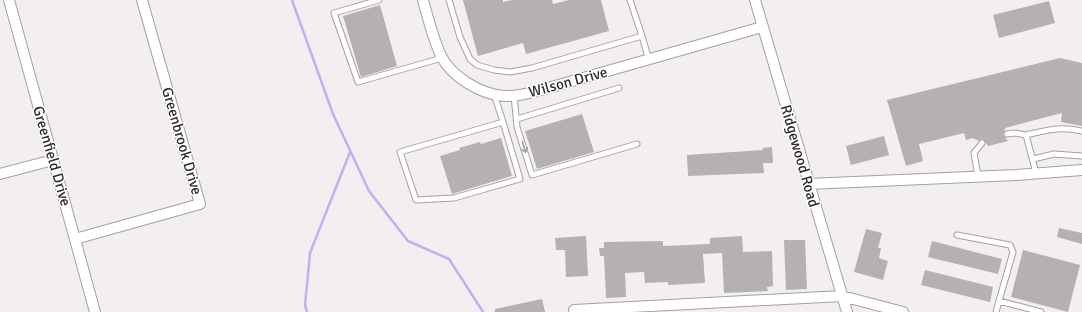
<svg xmlns="http://www.w3.org/2000/svg" width="1082" height="312" font-family="Signika,sans-serif">
<rect width="100%" height="100%" fill="#f3eef0"/>
<g fill="none" stroke-linecap="round" stroke-linejoin="round">
<!-- stream -->
<path stroke="#c3b0f1" stroke-width="2.5" d="M292,0L333,114L369,191L408,241L449,259L483,312
M307,312L305,305L310,253L350,152"/>
</g>
<!-- building -->
<path fill="#b4b0b4" d="M463,0H503V2L512,0H552L553,4L569,0H601L609,31L526,54L523,43L478,56Z
M1049,1L1055,23L999,38L993,15Z
M380,5L397,66L361,77L343,16Z
M1060,58L1082,63V126L1061,122L1062,113L1005,128L1003,135L1008,141L988,146L983,139L979,141L973,138L966,140L964,133L919,144L923,161L906,166L887,100Z
M582,114L594,152L537,169L525,131Z
M884,136L889,155L851,165L846,146Z
M501,138L512,176L452,194L440,156L460,150L459,148L480,142L481,144Z
M772,147L773,163H763L764,173L688,176L687,155L763,150L762,148Z
M1059,228L1082,233V244L1057,237Z
M866,229L882,233L878,248H881L879,258L888,261L883,280L854,272Z
M586,236L588,276L566,277L565,250H556L555,238Z
M742,236L743,252L772,251L773,286L767,287L768,291L724,293L722,253L703,254L705,283L668,285V282L645,283L644,272L625,273L626,297L606,298L604,256H600L599,248H604V242L663,241V246L710,244V238Z
M784,240H805L807,289L786,290Z
M932,241L1002,259L998,274L928,257Z
M1023,250L1080,265L1068,312L1011,297Z
M925,270L993,287L990,302L921,285Z
M542,299L545,312H495V309Z"/>
<g fill="none" stroke-linecap="round" stroke-linejoin="round">
<!-- lane casing -->
<g stroke="#a5a0a2" stroke-width="7">
<path id="lane" d="M379,0L334,13L358,82L442,58
M449,0L460,37L470,59L477,65L494,70L510,72L532,68L642,36L649,60
M630,0L642,36
M494,94L503,122L400,152L416,200L454,198L520,179L503,122
M514,95L517,127L532,175L637,144
M517,119L619,88
M1007,134L1015,133L1026,135
M1033,159L1054,154L1082,156
M1036,173L1026,135C1048,130 1059,126 1082,131
M978,176L974,153L982,143
M957,235L1010,245L1013,252L999,301
M996,312L999,301L1041,312"/>
</g>
<!-- street casing -->
<g stroke="#a5a0a2" stroke-width="12">
<path id="street" d="M9,0L95,312
M423,0C428,19 433,38 441,56C452,77 480,94 504,96C517,97 529,93 541,90L762,27
M755,0L847,312
M0,174L53,160
M808,184L1016,175L1082,170
M75,239L200,204L142,0
M574,310L842,296L903,312"/>
</g>
<!-- lane -->
<use href="#lane" stroke="#fff" stroke-width="5"/>
<!-- street -->
<use href="#street" stroke="#fff" stroke-width="10"/>
</g>
<!-- one-way arrows -->
<defs><path id="oneway-shaft" d="M-6 0H5M1.5-3L5.5 0L1.5 3" fill="none" stroke-width="1.6" stroke-linecap="round" stroke-linejoin="round"/></defs>
<use stroke="#a1a0a0" href="#oneway-shaft" transform="translate(524 147) rotate(73)"/>
<g text-anchor="middle" dominant-baseline="central" stroke-width="3" stroke-linejoin="round" paint-order="stroke">
<!-- street labels -->
<g font-size="15" fill="#2e2b2c" stroke="#fff">
<text transform="translate(568 82) rotate(-15)">Wilson Drive</text>
<text transform="translate(182 141) rotate(74)">Greenbrook Drive</text>
<text transform="translate(52 156) rotate(74)">Greenfield Drive</text>
<text transform="translate(800 156) rotate(74)">Ridgewood Road</text>
</g>
</g>
</svg>
